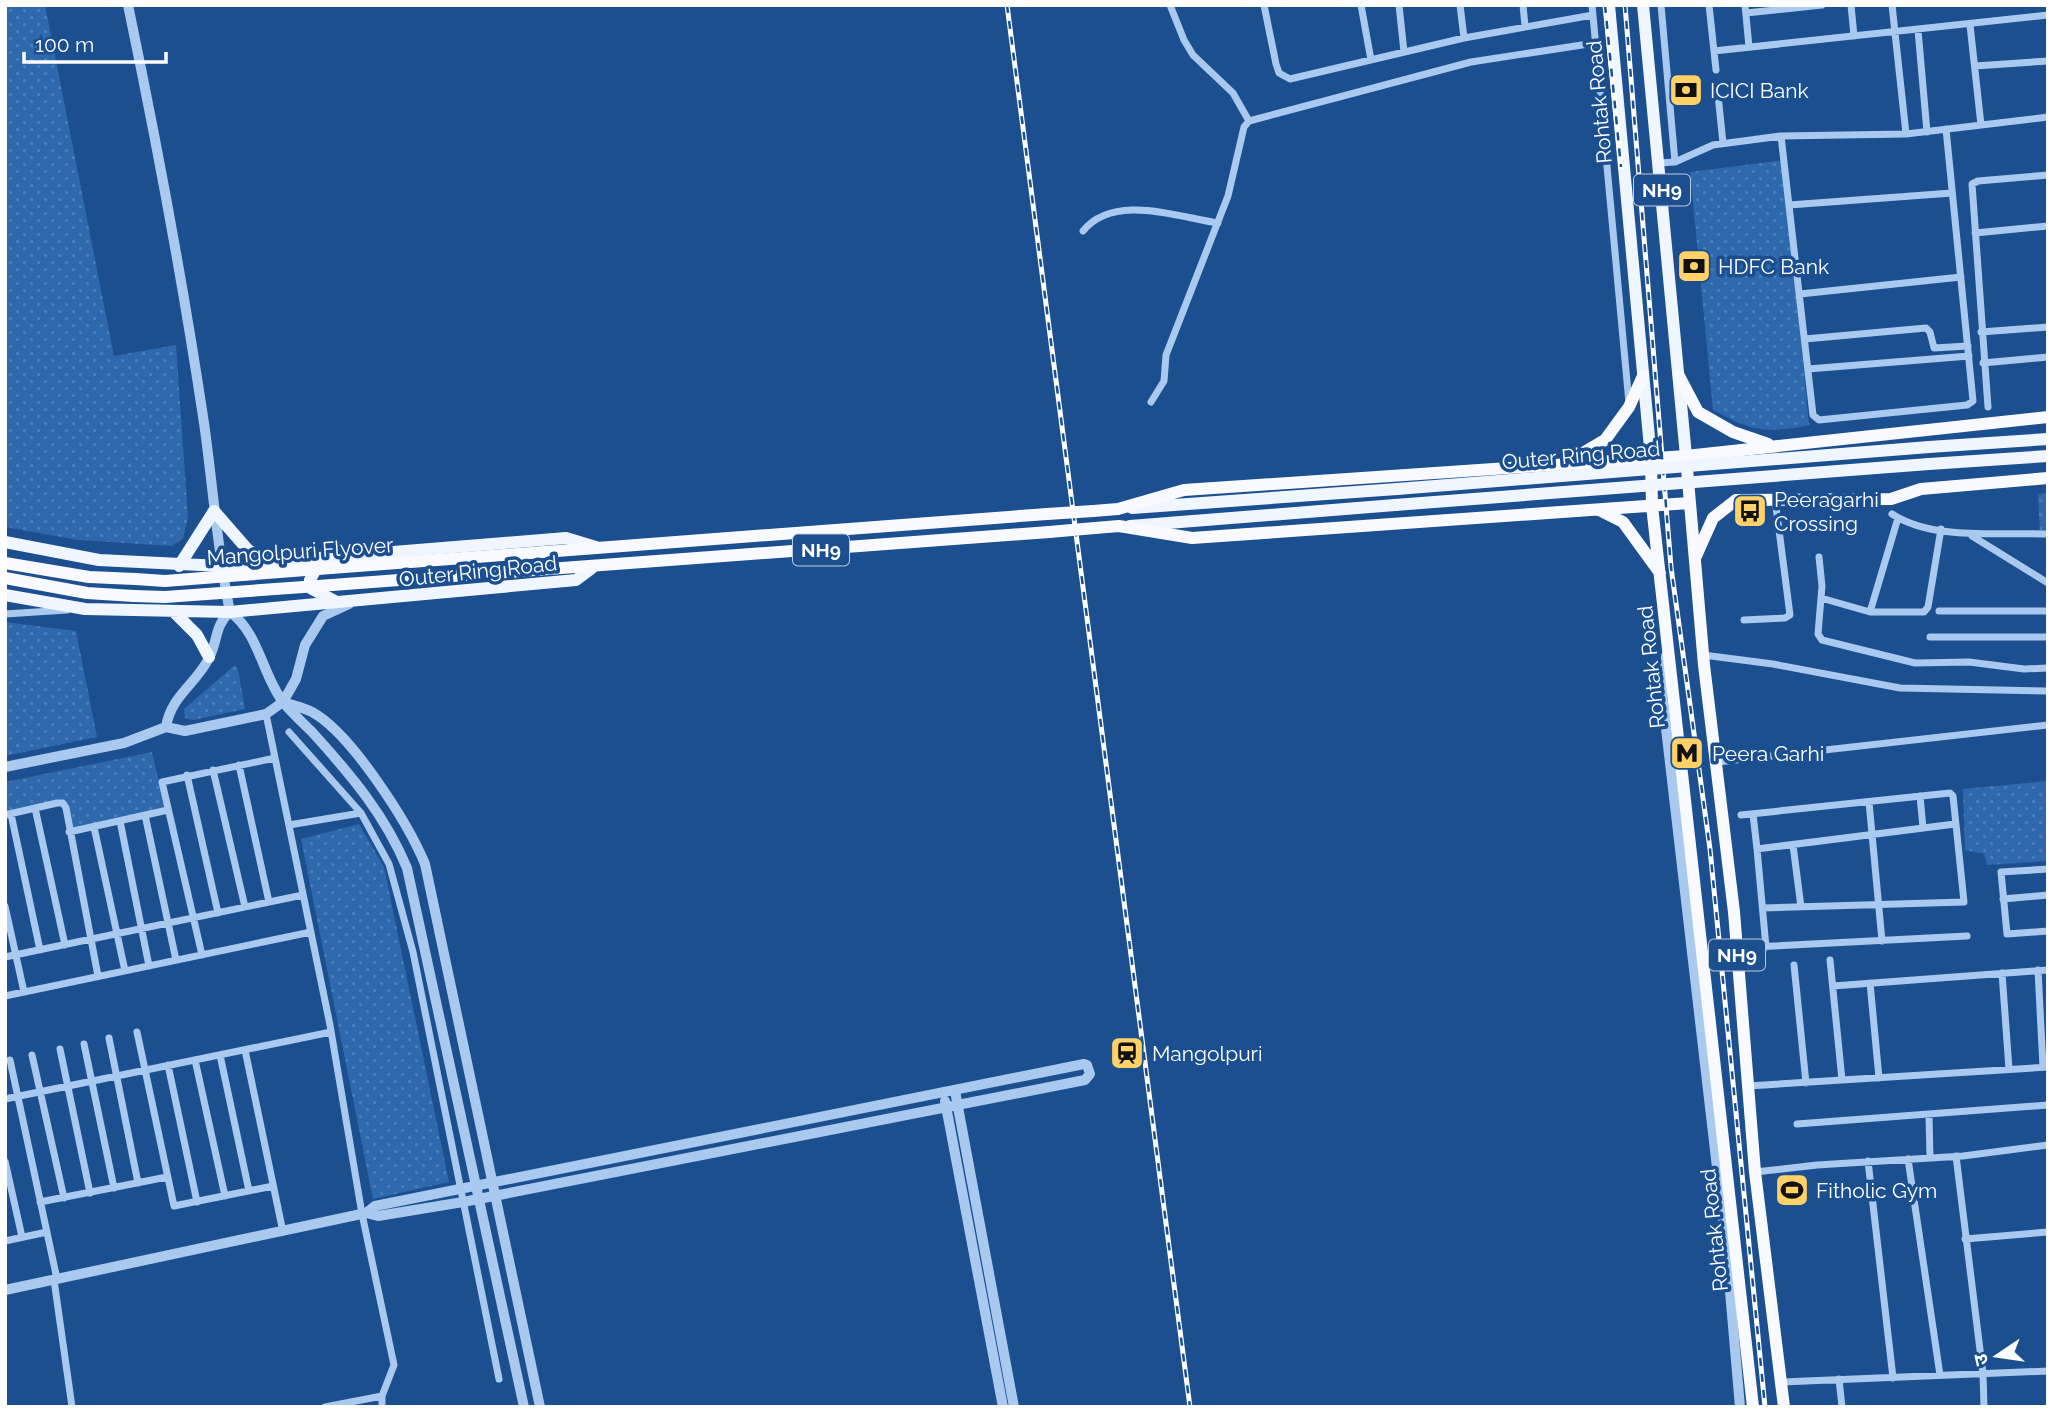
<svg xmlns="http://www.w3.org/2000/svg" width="2053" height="1412" font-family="Raleway,'Noto Sans Devanagari',sans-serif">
<defs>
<pattern id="park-dots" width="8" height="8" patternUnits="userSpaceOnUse" patternTransform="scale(1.75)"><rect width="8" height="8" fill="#2e69ad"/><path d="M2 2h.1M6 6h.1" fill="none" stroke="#4d80b9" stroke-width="1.8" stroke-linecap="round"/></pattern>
</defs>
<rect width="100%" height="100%" fill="#1b4f8f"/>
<!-- park -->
<path fill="url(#park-dots)" d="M5,5H45L114,356L176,345L188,517L183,539L171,546L78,540L5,527Z
M1783,160L1809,425C1765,434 1752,431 1713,410L1690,172Z
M2048,493V536H2040L2038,494Z
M5,622L76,631L97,737L5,756Z
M235,665L238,669L245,709L193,720L185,718L184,709Z
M152,752L165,808L72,829L66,800L5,813V782Z
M2048,781V861L1987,865L1984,854L1965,850L1963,789Z
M359,824L384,867L449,1182L373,1199L301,839Z"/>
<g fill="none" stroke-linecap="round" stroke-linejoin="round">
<!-- minor -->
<path stroke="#a9c9ee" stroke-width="7" d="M1170,5L1184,40L1193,55L1233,93L1249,121
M1264,5L1276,64L1279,73L1290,79L1464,38L1593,15
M1361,5L1371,60
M1399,5L1404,52
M1460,5L1464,38
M1523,5L1525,26
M1592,5L1629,403
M1661,5L1675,162
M1709,5L1716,70
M1745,5L1749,47
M1851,5L1854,36
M1892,5L1906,134
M1746,13L1822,5
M1970,25L1981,125
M1918,30L1927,132
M1714,51L2048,15
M1975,66L2048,61
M1718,95L1723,143
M1781,136L1813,415L1819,420L1967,405L1973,401L1946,129
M1659,163L1675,162L1713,145L1781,136L1906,134L2048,117
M1789,205L1952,193
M1083,231C1114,193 1177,217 1218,223
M1975,233L2048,226
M1800,294L1961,277
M1981,332L2048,327
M1805,339L1926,328L1930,332L1934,348L1968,346
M1983,363L2048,357
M1808,369L1969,356
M1151,402L1164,381L1166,355L1228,196L1244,127L1249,121L1471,62L1595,43
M1988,407L1972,184L1978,181L2048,175
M1892,514C1933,541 2001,532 2048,534
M1972,536L2048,583
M1819,557L1822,586L1818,634L1822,640L1915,663L1969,662L2024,669L2048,668
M1821,598L1870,612H1924L1928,607L1941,529
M1939,611H2048
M1870,612L1898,518
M5,614L67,610
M1744,620L1785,618L1790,615L1775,499
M1930,637H2048
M1703,655L1773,664L1900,688L2048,691
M266,714L330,1025L362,1214L394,1365L382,1396V1407
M289,732L361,813L389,864L413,952L499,1379
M1718,762L2048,725
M239,765L269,902
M213,770L245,907
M187,775L218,913
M1920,796L1923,828
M1869,802L1882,941
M35,808L65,945
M11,814L40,950
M1753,814L1757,849
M5,815L57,803H63L66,808L98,976
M145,815L176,960
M1741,815L1950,793L1953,796L1964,902L1763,908
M120,821L149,966
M289,825L361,813
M94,827L125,971
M69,832L168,810
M1793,845L1801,907
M2048,869L2001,872L2007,934L2048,931
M2003,899L2048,895
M5,906L24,992
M1754,947L1967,936
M1766,947L1757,849L1955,824
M202,955L162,782L275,758
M5,957L303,895
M1830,960L1842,1080
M1794,965L1806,1083
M2038,970L2043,1067
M2002,973L2009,1069
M1870,983L1879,1078
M1833,986L2048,970
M5,996L311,932
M137,1032L174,1206L273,1186
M109,1038L138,1183
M84,1044L114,1188
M60,1049L90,1193
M245,1050L283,1232
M32,1055L64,1198
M220,1055L249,1191
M10,1060L57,1279
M195,1060L225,1196
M168,1065L197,1202
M1748,1086L2048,1067
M5,1099L331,1032
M1929,1115L1930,1158
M1797,1124L2048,1105
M1956,1156L1983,1374L1984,1407
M1908,1159L1940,1375
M5,1161L22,1237
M1868,1161L1893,1378
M1755,1172L1817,1165L1963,1156L2048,1145
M40,1202L167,1177
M1965,1239L2048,1232
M5,1241L47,1232
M54,1280L72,1407
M1839,1379L1842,1407
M1782,1382L2048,1371
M325,1407L382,1396"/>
<!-- tertiary -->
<path stroke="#a9c9ee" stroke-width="10" d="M128,5C157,144 183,283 204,423C213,486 217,549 230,612
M230,612C259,633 262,674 283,702C292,713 303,723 313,733C351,775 385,815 407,868L524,1407
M1666,656L1662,694L1726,1245L1740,1407
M286,703C295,706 305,708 312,712C351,733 408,823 425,864L540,1407
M166,727C171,695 197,684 210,656C218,639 215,625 230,612
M5,767L124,743L166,727L185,731L266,714L283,702L296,679L305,645L323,616L349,604
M955,1091L1014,1407
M945,1101L1003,1407
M5,1290L366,1213L375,1206L1084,1064L1087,1065L1090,1074L1085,1080L463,1202L378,1216L366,1213"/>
<!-- primary -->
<path stroke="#f0f6ff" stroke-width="12" d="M1609,5L1651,459
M1643,5L1686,456
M1929,447L2048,439
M1929,464L2048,456
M1132,508L1397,489
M1130,526L1395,505
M5,542L99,560L221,566L566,538L596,547
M319,563L310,580L312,589L335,601
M179,566L214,511L248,550L268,562
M5,595L85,609L230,612L576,580L592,568
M175,613L197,635L209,657"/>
<!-- trunk -->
<path stroke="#f8faff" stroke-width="12" d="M1679,376L1698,412L1733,432L1768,444
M1686,457L1704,665L1734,912L1755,1172L1784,1407
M1651,461L1652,506L1753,1407
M1566,463L1605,440L1629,407L1643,376
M1599,510L1623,522L1660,573
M1093,511L1118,509L1184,490L1686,456L2048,417
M1095,528L1119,526L1192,538L1689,503
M1696,556L1713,518L1736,500L1891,499L1921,489L2048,478
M5,563L89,577L135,579
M331,568L1047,514
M5,578L87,593L134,596
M332,585L1049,532"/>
<!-- rail casing -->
<g stroke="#fff" stroke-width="5">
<path id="rail" d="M1007,5L1190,1407
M1605,5L1621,167
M1625,5L1671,567L1710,849L1765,1407"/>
</g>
<!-- rail -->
<use href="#rail" stroke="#1b4f8f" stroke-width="2.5" stroke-dasharray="8" stroke-linecap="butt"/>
<!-- primary-bridge -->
<path stroke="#f0f6ff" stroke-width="12" d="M1397,489L1929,447
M1395,505L1929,464"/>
<!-- trunk-bridge -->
<path stroke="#f8faff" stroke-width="12" d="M1047,514L1093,511
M1049,532L1095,528
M135,579L165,581L331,568
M134,596L165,597L332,585"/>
</g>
<!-- icons -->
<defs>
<g id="bank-square" transform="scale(1.75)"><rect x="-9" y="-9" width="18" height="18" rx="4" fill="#ffd166" stroke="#1b4f8f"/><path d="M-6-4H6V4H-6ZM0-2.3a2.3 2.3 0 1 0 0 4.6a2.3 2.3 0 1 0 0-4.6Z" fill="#111"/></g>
<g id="bus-square" transform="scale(1.75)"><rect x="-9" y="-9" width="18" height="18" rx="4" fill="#ffd166" stroke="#1b4f8f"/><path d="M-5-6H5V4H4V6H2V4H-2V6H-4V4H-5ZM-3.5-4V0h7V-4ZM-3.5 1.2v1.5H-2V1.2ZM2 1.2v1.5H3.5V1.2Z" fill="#111"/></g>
<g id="metro-square" transform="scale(1.75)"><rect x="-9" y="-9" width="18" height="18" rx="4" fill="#ffd166" stroke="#1b4f8f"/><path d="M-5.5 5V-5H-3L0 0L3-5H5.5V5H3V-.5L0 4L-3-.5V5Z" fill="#111"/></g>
<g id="station-square" transform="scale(1.75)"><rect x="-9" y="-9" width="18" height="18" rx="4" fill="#ffd166" stroke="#1b4f8f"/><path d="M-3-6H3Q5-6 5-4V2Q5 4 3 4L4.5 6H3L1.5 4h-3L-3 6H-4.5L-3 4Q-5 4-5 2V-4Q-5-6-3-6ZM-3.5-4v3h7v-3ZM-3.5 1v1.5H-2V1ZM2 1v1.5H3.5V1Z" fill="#111"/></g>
<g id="stadium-square" transform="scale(1.75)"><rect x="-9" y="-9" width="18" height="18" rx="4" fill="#ffd166" stroke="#1b4f8f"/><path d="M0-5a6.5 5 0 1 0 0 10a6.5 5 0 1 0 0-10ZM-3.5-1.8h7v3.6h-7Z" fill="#111"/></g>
</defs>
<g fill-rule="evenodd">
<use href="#bank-square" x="1686" y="90"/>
<use href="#bank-square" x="1694" y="266"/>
<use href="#bus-square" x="1750" y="511"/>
<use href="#metro-square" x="1687" y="753"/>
<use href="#station-square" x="1127" y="1053"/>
<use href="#stadium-square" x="1792" y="1190"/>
</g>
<g text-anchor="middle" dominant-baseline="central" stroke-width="7" stroke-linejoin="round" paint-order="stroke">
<!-- shield labels -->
<g fill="#1b4f8f" stroke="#bbcadd" stroke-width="2">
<rect x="1634" y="174.5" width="56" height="31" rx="5"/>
<rect x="793" y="534.5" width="56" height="31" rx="5"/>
<rect x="1709" y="939.5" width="56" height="31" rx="5"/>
</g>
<g font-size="19" font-weight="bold" fill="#fff">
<text x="1662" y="190">NH9</text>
<text x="821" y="550">NH9</text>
<text x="1737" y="955">NH9</text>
</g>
<!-- poi labels -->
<g font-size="21" fill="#fff" stroke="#1b4f8f" text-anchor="start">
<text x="1710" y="90">ICICI Bank</text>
<text x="1718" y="266">HDFC Bank</text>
<text x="1774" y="499">Peeragarhi<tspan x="1774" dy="24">Crossing</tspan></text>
<text x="1712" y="753">Peera Garhi</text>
<text x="1152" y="1053">Mangolpuri</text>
<text x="1816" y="1190">Fitholic Gym</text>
</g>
<!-- street labels -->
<g font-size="21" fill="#fff" stroke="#1b4f8f">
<text transform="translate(1599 102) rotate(-95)">Rohtak Road</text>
<text transform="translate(1581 455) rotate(-5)">Outer Ring Road</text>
<text transform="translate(300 551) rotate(-4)">Mangolpuri Flyover</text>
<text transform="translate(478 571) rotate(-6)">Outer Ring Road</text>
<text transform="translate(1651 667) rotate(-96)">Rohtak Road</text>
<text transform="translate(1714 1230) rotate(-96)">Rohtak Road</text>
</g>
</g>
<!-- border -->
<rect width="2053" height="1412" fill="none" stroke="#ffffff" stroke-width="14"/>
<!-- north arrow -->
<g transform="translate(1997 1356) rotate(257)" stroke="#1b4f8f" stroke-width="5" paint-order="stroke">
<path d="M0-5L12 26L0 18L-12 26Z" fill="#ffffff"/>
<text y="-10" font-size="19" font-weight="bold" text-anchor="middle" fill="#ffffff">उ</text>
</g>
<!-- scale -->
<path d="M24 52v10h142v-10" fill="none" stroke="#ffffff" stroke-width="3.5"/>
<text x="35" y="52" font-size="21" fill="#ffffff" stroke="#1b4f8f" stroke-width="5" paint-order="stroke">100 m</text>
</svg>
